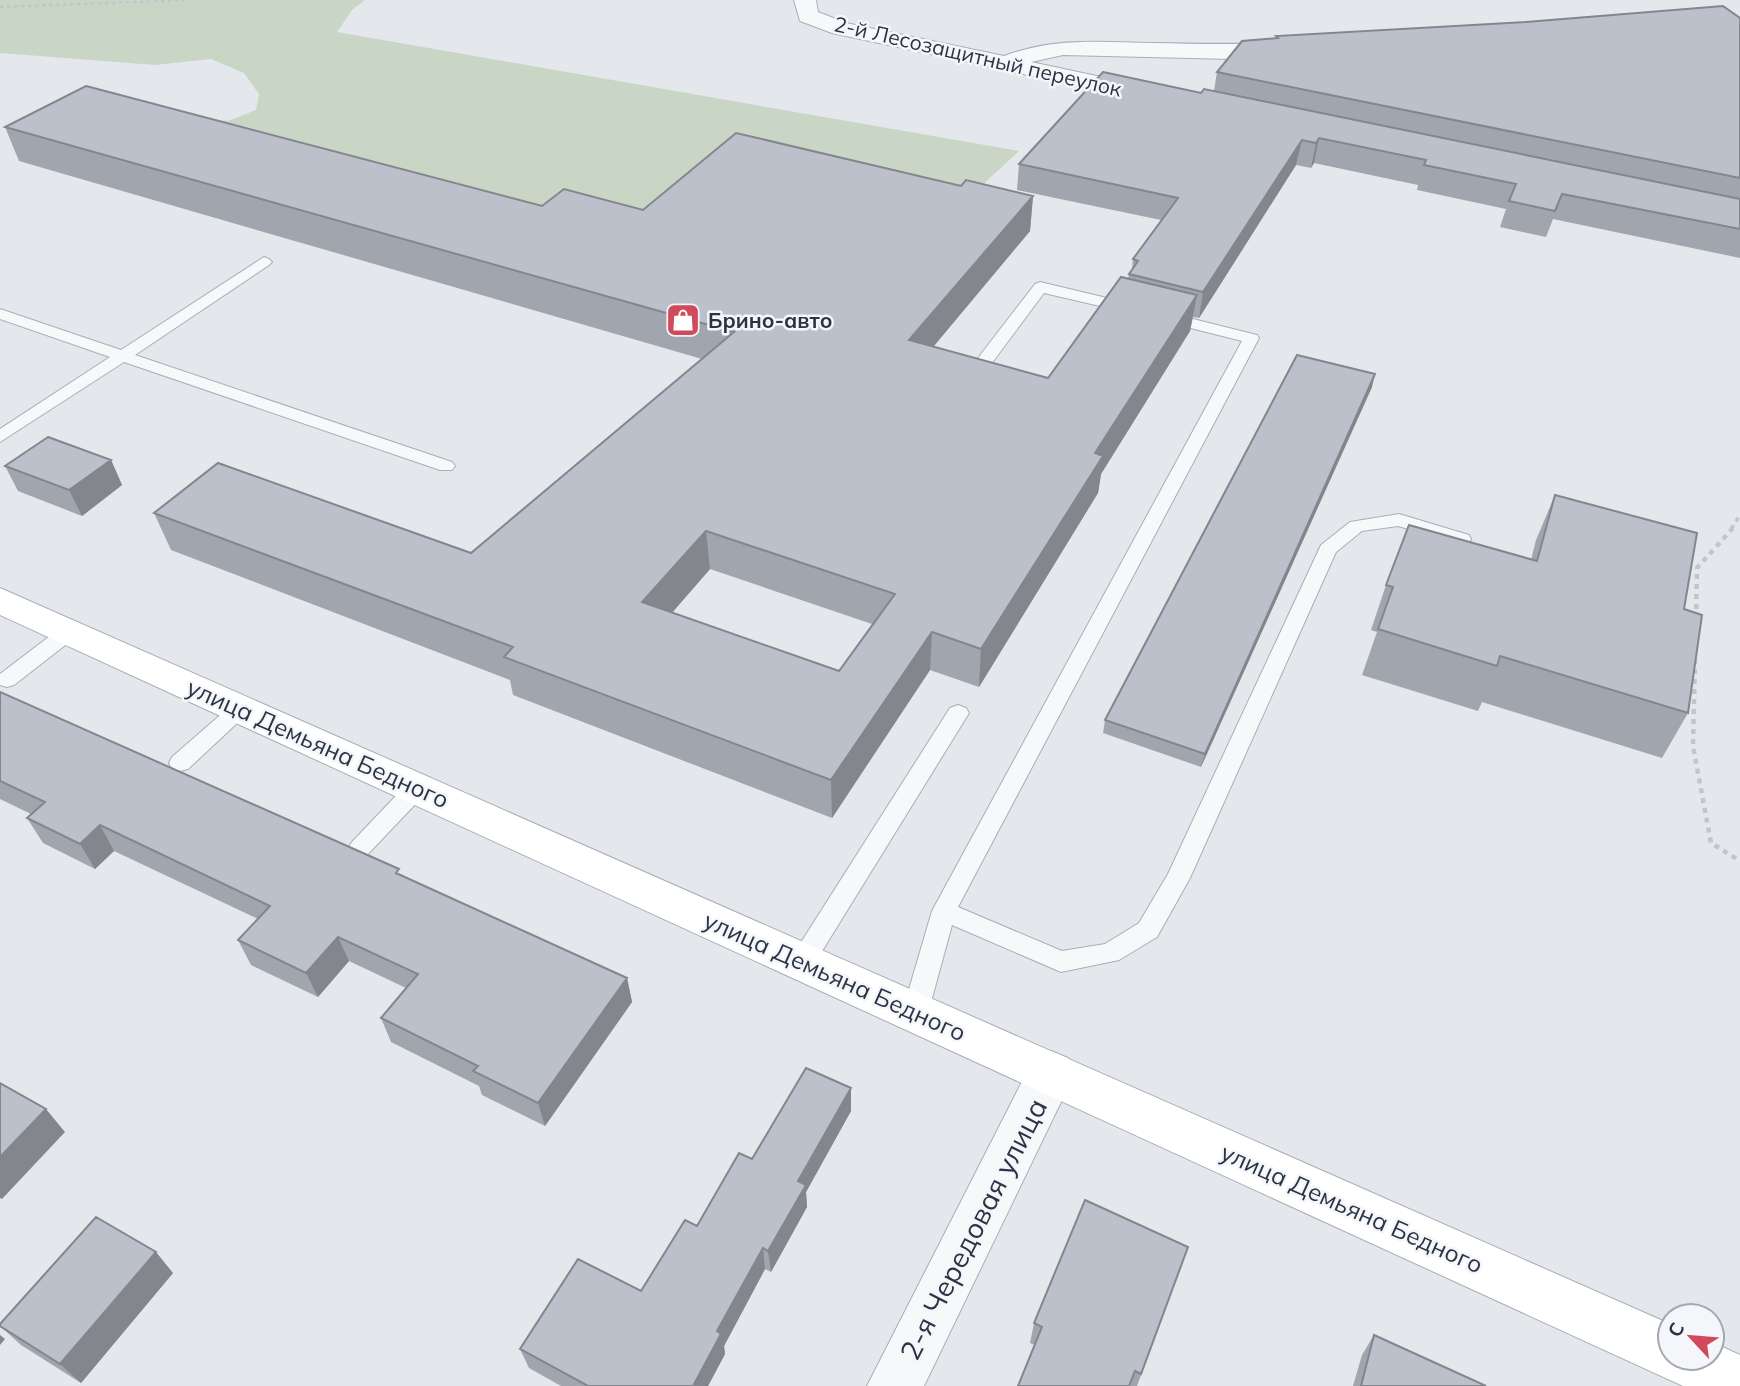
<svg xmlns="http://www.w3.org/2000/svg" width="1740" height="1386" font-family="Mulish,sans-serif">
<rect width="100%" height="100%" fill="#e4e7ec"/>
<!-- green -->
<path fill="#c9d6c5" d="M0,0H365L352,10L337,32L1019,151L953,212L622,253L209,119L228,121L256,110L259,94L244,73L211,59L155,65L0,53Z"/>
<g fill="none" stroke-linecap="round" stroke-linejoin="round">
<!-- lane casing -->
<g stroke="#a9aeb7" stroke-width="2">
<path id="lane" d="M264,257L269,259L272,262L269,265L135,355L452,462L455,466L452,470H440L124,362L0,442V429L110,357L0,319V309L121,350Z
M1040,282L1136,305L1138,308L1130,313L1044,293L977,383H965L963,379L965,375L1035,284Z
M1165,312L1257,335L1259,338L958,907L1062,951L1105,944L1139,923L1168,874L1321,545L1350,522L1399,514L1469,535L1471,539L1469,543L1462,545L1398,526L1362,531L1336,552L1190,878L1157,937L1119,960L1061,972L952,925L928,1013L924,1021L915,1024L906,1021L902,1013L932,911L1242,341L1159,320L1157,317Z
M70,624L77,626L80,631L77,636L14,685L7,687L0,685V674L63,626Z
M241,700L248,703L252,708L248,713L188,769L180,771L172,769L169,763L172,757L234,703Z
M958,705L966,708L969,713L811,969L802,972L793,969L790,962L793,955L950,708Z
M417,779L425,782L428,788L425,794L368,854L360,857L352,854L348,848L352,842L409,782Z"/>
</g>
<!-- street casing -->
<g stroke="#a9aeb7" stroke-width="2">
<path id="street" d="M794,0H816L818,12L846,23L1004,56C1054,37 1102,42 1154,43C1198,44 1240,45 1284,42L1292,44L1295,49L1292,54L1284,56L1232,59L1063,55L1031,62L1153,88L1157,93L1153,98L1145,100L832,33L800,21Z
M1051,1051L1068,1058L1075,1073L924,1386H867L1034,1058Z"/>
</g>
<!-- secondary casing -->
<g stroke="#a9aeb7" stroke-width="2">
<path id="secondary" d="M0,588L1670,1324V1358H1712V1342L1740,1355V1386H1683L0,615Z"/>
</g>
<!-- path-far2 -->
<path stroke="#c2c5cb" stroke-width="2.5" stroke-dasharray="3.5 3.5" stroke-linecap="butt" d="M0,7L188,0"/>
<!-- path-far1 -->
<path stroke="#c2c5cb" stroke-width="3.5" stroke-dasharray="4.5 4.5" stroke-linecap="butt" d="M1731,529L1740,515"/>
<!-- path -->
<path stroke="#c2c5cb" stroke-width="4.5" stroke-dasharray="5 5" stroke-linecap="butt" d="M1696,619L1697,568L1733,528
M1695,659L1693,746L1711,843L1740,861"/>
<!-- lane -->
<use href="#lane" fill="#f7f8fa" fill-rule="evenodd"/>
<!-- street -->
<use href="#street" fill="#f7f8fa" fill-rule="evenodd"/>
<!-- secondary -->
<use href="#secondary" fill="#fff" fill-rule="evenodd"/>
</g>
<!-- wall -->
<path fill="#a1a5ae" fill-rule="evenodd" d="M1740,18V258L1553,219L1546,237L1500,227L1506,209L1417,190L1418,185L1314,163L1311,168L1296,165L1199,318L1193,317L1190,331L1101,474L1098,493L979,687L930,670L832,818L513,695L510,680L171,550L154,513L471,553L702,359L19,161L5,127L542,206L643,210L961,186L1033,196L1030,231L933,347L1048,378L1128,279L1129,274L1132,269L1133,259L1161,220L1017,190L1019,164L1201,93L1214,91L1217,72L1276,38V36ZM710,569L872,624L839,671L672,613Z
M1372,387L1201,767L1103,733L1105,720Z
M111,460L122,485L82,516L18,491L5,466Z
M1555,495L1684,609L1688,713L1662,758L1482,702L1478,711L1362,675L1377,632L1371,630L1386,585L1531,560L1536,540Z
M0,692L627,978L632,1002L545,1126L482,1095L479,1086L391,1042L381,1018L406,988L349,961L318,997L251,965L238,940L258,919L114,851L95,869L43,843L27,818L31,814L0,799Z
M851,1088V1111L806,1192L807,1207L771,1272L765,1269L724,1346L725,1354L708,1386H561L529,1368L520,1349L641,1291L752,1159Z
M1188,1247L1137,1386H1018L1035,1345L1030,1343L1034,1323Z
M173,1273L81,1383L21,1345L0,1326Z
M1374,1335L1486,1386H1353L1362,1355Z"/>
<!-- shaded-wall -->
<path fill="#83868d" d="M1319,138L1314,163L1311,168L1316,143Z
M1302,140L1296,165L1199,318L1203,292Z
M1033,196L1030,231L908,377L909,340Z
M1197,295L1190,331L1101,474L1098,493L979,687L981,649L1095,453Z
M1375,374L1372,387L1201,767L1205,754Z
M111,460L122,485L82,516L69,490Z
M706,531L710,569L648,640L642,602Z
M932,632L930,670L832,818L831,780Z
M100,825L114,851L95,869L80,844Z
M338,937L349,961L318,997L306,973Z
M627,978L632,1002L545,1126L538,1103Z
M851,1088V1111L806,1192L807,1207L771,1272L768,1251L798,1181Z
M46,1109L65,1132L2,1199L0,1198V1157Z
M763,1248L765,1269L724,1346L725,1354L708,1386H693L717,1331Z
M156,1252L173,1273L81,1383L60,1364Z
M0,1335L5,1339L0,1345Z"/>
<!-- building -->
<path fill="#bbc0ca" stroke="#83868d" stroke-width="2" fill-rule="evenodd" d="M1723,6L1740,18V178L1217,72L1242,41L1278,38L1276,36L1526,22Z
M1103,72L1201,93L1204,89L1740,199V229L1562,194L1555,211L1509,201L1516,184L1424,165L1426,160L1319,138L1316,143L1302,140L1203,292L1129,274L1138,261L1133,259L1178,198L1019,164Z
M86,86L542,206L564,189L643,210L736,133L961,186L966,180L1033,196L909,340L1048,378L1121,277L1197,295L1095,453L1103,456L981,649L932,632L831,780L504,657L513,647L154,513L218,463L471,553L734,332L5,127ZM706,531L895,594L839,671L642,602Z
M1297,355L1375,374L1205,754L1105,720Z
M48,437L111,460L69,490L5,466Z
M1555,495L1697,533L1684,609L1702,615L1688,713L1500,656L1497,666L1378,629L1393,587L1386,585L1409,525L1537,561Z
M0,692L399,869L396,873L627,978L538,1103L473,1071L478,1066L381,1018L418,974L338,937L306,973L238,940L270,906L100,825L80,844L27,818L45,802L0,781Z
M806,1068L851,1088L798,1181L806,1185L768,1251L763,1248L717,1331L721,1334L693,1386H588L520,1349L578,1259L641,1291L685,1220L697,1226L739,1153L752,1159Z
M0,1083L46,1109L0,1157Z
M1085,1200L1188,1247L1141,1374L1135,1371L1129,1386H1018L1042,1327L1034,1323Z
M96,1217L156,1252L60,1364L0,1326V1324Z
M1374,1335L1486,1386H1361Z"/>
<!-- icons -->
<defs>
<g id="shop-square" transform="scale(1.75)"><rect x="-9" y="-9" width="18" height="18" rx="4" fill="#d1495b" stroke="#f4f6f9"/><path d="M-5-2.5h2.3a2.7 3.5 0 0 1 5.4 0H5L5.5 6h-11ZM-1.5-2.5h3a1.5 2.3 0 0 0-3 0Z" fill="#fff"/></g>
</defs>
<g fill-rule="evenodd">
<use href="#shop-square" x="683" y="320"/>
</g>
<g text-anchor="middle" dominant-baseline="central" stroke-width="5" stroke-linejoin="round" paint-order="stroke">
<!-- far-street labels -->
<g font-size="21" fill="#2b3445" stroke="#f4f6f9">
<text transform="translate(978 56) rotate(13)">2-й Лесозащитный переулок</text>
</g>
<!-- far-poi labels -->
<g font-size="21" font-weight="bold" fill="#2b3445" stroke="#f4f6f9" text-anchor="start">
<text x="708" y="320">Брино-авто</text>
</g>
<!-- street labels -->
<g font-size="24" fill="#2b3445" stroke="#f4f6f9">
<text transform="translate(318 743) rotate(24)">улица Демьяна Бедного</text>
<text transform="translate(835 976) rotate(24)">улица Демьяна Бедного</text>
<text transform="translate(1352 1208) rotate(24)">улица Демьяна Бедного</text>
</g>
<!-- near-street labels -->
<g font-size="28" fill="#2b3445" stroke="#f4f6f9">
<text transform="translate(973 1229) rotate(-63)">2-я Чередовая улица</text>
</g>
</g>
<!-- north arrow -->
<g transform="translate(1691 1337) rotate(296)"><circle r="33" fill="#f4f6f9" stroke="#a4a8b1" stroke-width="2"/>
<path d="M0-5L12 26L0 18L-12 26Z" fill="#d1495b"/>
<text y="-10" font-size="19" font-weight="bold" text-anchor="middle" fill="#2b3445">С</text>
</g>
</svg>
